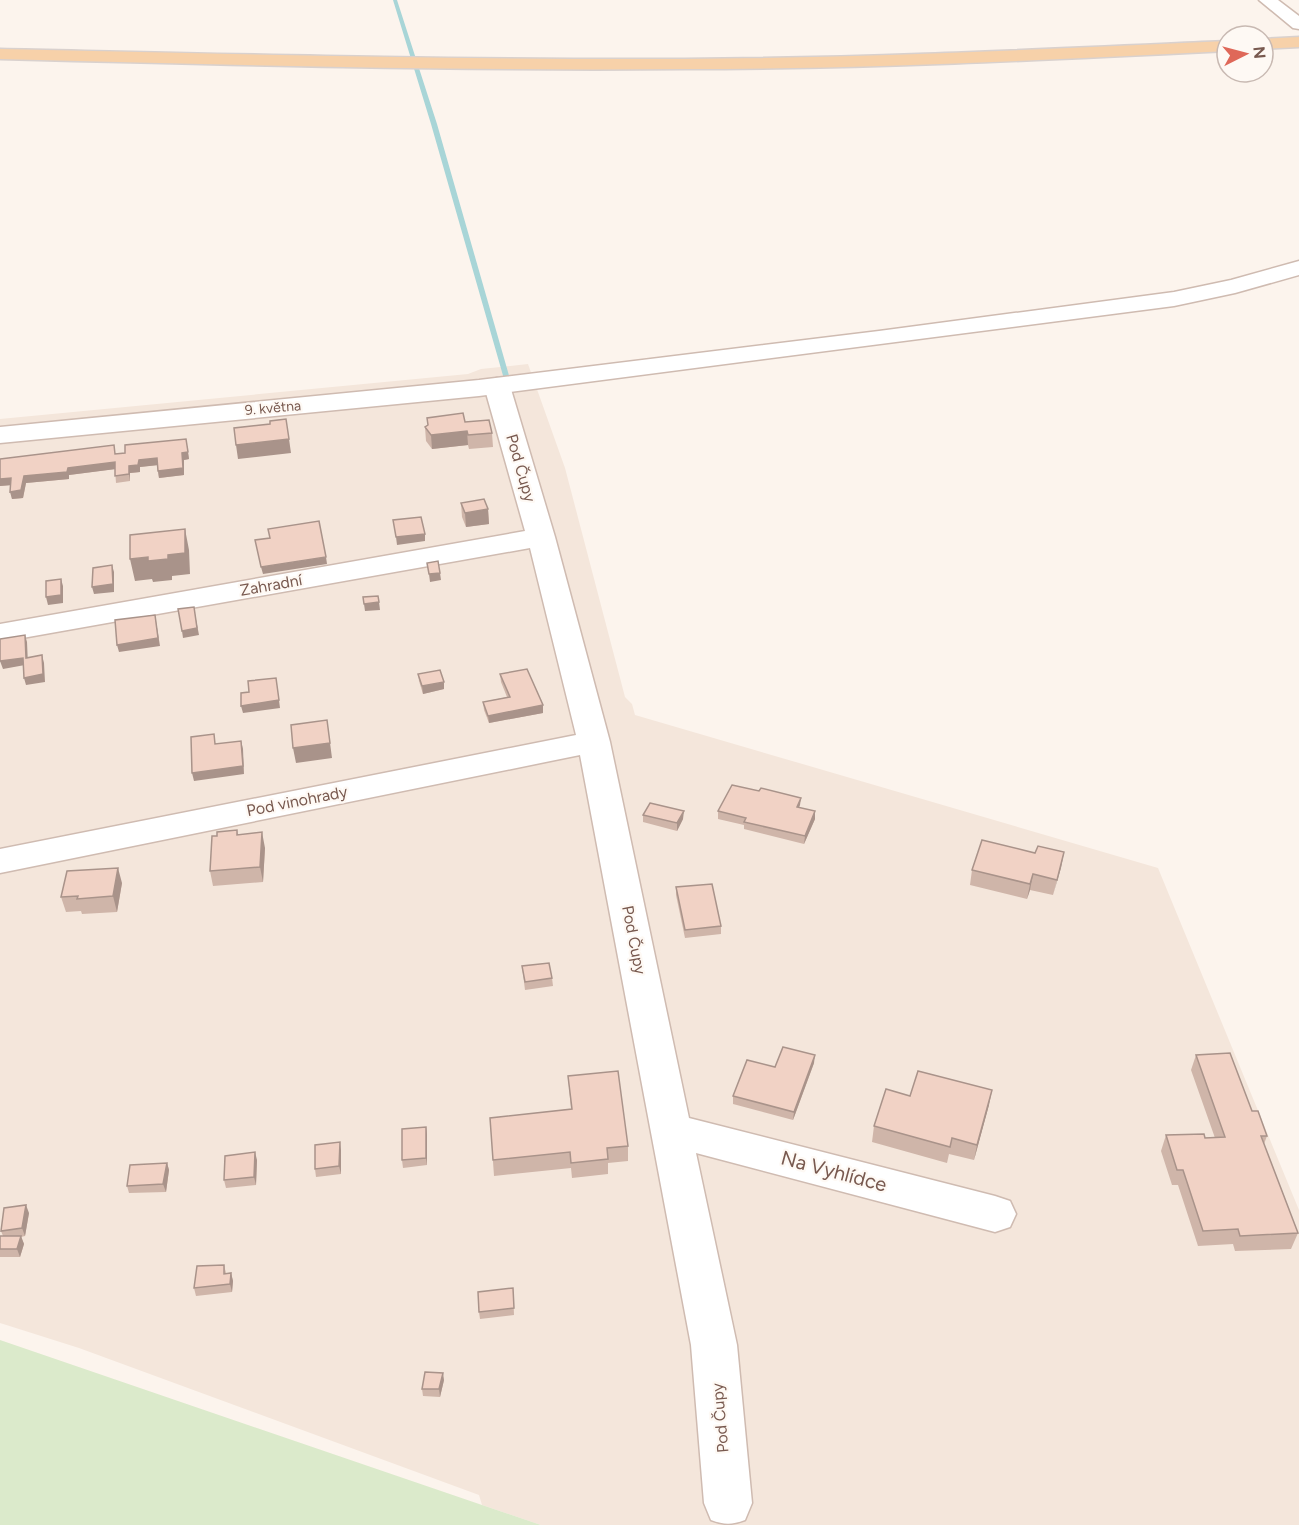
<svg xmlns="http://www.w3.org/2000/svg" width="1299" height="1525" font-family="Figtree,sans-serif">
<rect width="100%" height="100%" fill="#fcf4ed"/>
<!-- residential -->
<path fill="#f4e6db" d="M528,364L565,468L625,697L632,704L635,715L1158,868L1299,1210V1525H541L482,1505L479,1495L79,1348L0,1323V419L468,374L481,369Z"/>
<!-- green -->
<path fill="#dbeacb" d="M0,1340L482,1505L541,1525H0Z"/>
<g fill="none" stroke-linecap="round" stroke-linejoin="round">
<!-- stream -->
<path fill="#a8d5d7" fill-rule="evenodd" d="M393,0H397L437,124L510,379L509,380H505L504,379L431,124Z"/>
<!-- minor casing -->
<g stroke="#cfbbb1" stroke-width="3">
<path id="minor" d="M1259,0H1278L1299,16V29L1293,28Z
M497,378L506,381L510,386L555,537L610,742L689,1118L995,1196L1010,1201L1016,1214L1010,1227L995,1232L696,1153L737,1345L752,1503L745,1520C731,1525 725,1525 711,1520L704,1503L691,1345L580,755L0,873V849L576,735L530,548L0,642V624L525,531L484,386L488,381Z"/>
</g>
<!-- tertiary casing -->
<g stroke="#cfbbb1" stroke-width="3">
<path id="tertiary" d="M1299,261V275L1235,293L1174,306L479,396L0,443V427L479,380L879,331L1174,292L1231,280Z"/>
</g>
<!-- primary casing -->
<g stroke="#d9d1ce" stroke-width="3">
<path id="primary" d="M1299,37V47L1263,49V39Z
M1227,41V51C1046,60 866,69 685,69C456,71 228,65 0,59V49C228,54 456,60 685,59C865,58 1046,49 1227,41Z"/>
</g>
<!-- minor -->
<use href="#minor" fill="#fff" fill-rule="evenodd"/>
<!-- tertiary -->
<use href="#tertiary" fill="#fff" fill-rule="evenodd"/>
<!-- primary -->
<use href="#primary" fill="#f7d1a9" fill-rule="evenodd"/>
</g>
<!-- wall -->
<path fill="#cfb5a9" d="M427,418L465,422L492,433L493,447L469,449L468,445L432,449L426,441L425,427L428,425Z
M186,439L189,459L184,460V475L159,478L157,465L140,467V472L130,473V481L116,483L115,469L69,475V479L26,483L23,498L12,499L10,485L0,486V459L125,453Z
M461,503L488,509L489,524L466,527L462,517Z
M418,674L444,689L423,694L419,681Z
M500,674L543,705V713L489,723L484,710L483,702L507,697L501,682Z
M759,791L801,798L799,807L815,819L804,844L744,829V825L718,819V811Z
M643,815L683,819L677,831L643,822Z
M237,830L238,834L265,848L263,882L213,886L210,871L217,836Z
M1064,852L1053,895L1030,890L1027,899L970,885L972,870L1035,853Z
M122,883L117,912L82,914L81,911L66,912L61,897Z
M676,887L721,926V934L685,938L676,895Z
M522,966L552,978L553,986L525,990Z
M1196,1055L1252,1111L1267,1136L1264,1144L1298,1233L1291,1249L1235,1251L1233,1244L1198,1246L1178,1185H1172L1161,1151L1166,1135L1215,1138L1191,1070Z
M814,1063L793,1120L733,1104V1096L775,1067Z
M568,1076L628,1146V1161L608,1163V1174L572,1178L571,1168L494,1176L490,1118L571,1109Z
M910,1096L989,1105L974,1160L949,1154L947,1163L872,1142L874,1126Z
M426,1127L427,1135V1165L403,1168L402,1160Z
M341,1150V1174L316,1177L315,1169Z
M257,1160L256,1185L226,1188L224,1180Z
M167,1163L169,1170L166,1192L129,1193L127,1186Z
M29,1213L25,1236L21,1237L24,1244L20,1257H0V1236H3L1,1231Z
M224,1265L226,1273H231L233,1281L232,1292L196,1296L194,1288Z
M513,1288L514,1315L480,1319L479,1312Z
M444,1380L440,1397L423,1396L422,1389Z"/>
<!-- shaded-wall -->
<path fill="#a9938a" d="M467,431L468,445L432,449L431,435Z
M186,439L189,459L184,460V475L159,478L158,471L182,453Z
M289,439L291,453L238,459L236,445Z
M157,458L159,465L140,467V472L130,473V481L129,474V466L139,460Z
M115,462L116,469L69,475V479L26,483L23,498L12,499L10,492L24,476L68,468Z
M11,478L13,485L0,486V479Z
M488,509L489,524L466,527L465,513Z
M185,529L189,550L190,574L172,576V580L153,582L152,579L135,581L130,559L168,555Z
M425,534V541L397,545L396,537Z
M326,557L327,564L263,574L261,567Z
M112,565L114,572V592L94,594L92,587Z
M440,573L441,580L430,582L429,574Z
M61,579L63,586V603L48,605L46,597Z
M379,602L380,610L365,611L364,604Z
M195,614L199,635L183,638L182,631Z
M155,615L160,646L119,652L117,645Z
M25,635L27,642L28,665L26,658Z
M42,655L44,663L45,682L26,685L24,678Z
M23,658L25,665L3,669L0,661Z
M276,678L280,708L243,713L241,706Z
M444,682V689L423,694L422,686Z
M543,705V713L489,723L488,716Z
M327,720L332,758L296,763L293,748Z
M241,741L243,749L244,774L194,781L192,773Z
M801,798L800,805L796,814L797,807Z
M684,811L683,819L677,831V823Z
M815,811V819L804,844L805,836Z
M262,832L265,848L263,882L260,867Z
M1064,852L1061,868L1053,895L1057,880Z
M118,868L122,883L117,912L113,896Z
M1033,874L1030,890L1027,899L1030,884Z
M815,1055L814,1063L793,1120L794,1112Z
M992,1090L989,1105L974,1160L977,1145Z
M426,1127L427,1135V1165L426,1158Z
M340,1142L341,1150V1174L339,1166Z
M255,1152L257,1160L256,1185L254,1177Z
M167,1163L169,1170L166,1192L163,1184Z
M26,1205L29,1213L25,1236L22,1228Z
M21,1236L24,1244L20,1257L17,1249Z
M231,1273L233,1281L232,1292L230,1284Z
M443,1373L444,1380L440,1397L439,1389Z"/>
<!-- building -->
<path fill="#f1d2c5" stroke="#a9938a" stroke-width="1.5" d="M463,413L465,422L489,420L492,433L468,435L467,431L431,435L425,427L428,425L427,418Z
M286,419L289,439L236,445L234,428L270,424V421Z
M186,439L188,452L182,453L183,468L158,471L157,458L139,460L138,465L129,466V474L115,476V462L68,468L67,472L24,476L21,490L10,492L11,478L0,479V459L114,445L115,454L125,453V445Z
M484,499L488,509L465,513L461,503Z
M421,517L425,534L396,537L393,520Z
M319,521L326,557L261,567L255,540L270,538L268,529Z
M185,529V553L168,555V559L148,561V557L130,559V535Z
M438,561L440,573L429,574L427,563Z
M112,565L113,584L92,587L93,568Z
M61,579V595L46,597V581Z
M378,596L379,602L364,604L363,597Z
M194,607L197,628L182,631L178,609Z
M155,615L158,638L117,645L115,620Z
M25,635L26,658L42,655L43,674L24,678L23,658L0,661V639Z
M527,669L543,705L488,716L483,702L510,697L500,674Z
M440,670L444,682L422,686L418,674Z
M276,678L279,700L241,706V693L249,692L248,681Z
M327,720L330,743L293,748L291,725Z
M214,734L215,744L241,741L243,766L192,773L191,737Z
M732,785L759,791L761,788L801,798L797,807L815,811L805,836L744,822L746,818L718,811Z
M650,803L684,811L677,823L643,815Z
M237,830V835L262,832L260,867L210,871L212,836H217V832Z
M982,840L1035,853L1038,846L1064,852L1057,880L1033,874L1030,884L972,870Z
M118,868L113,896L77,899L78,896L61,897L67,871Z
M712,884L721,926L685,930L676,887Z
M549,963L552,978L525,982L522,966Z
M783,1047L815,1055L794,1112L733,1096L747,1060L775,1067Z
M1230,1053L1252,1111H1258L1267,1136H1261L1298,1233L1240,1236L1238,1229L1203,1231L1183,1170H1177L1166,1135L1204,1134L1205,1138L1225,1137L1196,1055Z
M618,1071L628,1146L607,1148L608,1159L571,1163L570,1152L493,1160L490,1118L572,1109L568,1076Z
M918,1071L992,1090L977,1145L952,1138L950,1147L874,1126L886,1089L910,1096Z
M426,1127V1158L402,1160V1129Z
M340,1142L339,1166L315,1169V1145Z
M255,1152L254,1177L224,1180L225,1156Z
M167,1163L163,1184L127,1186L130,1165Z
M26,1205L22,1228L1,1231L4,1208Z
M0,1236H21L17,1249H0Z
M224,1265V1274L231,1273L230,1284L194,1288L197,1266Z
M513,1288L514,1308L479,1312L478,1292Z
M425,1372L443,1373L439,1389H422Z"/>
<g text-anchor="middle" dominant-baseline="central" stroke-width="4.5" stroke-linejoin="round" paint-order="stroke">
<!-- far-street labels -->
<g font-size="14" fill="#78594f" stroke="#fef9f4">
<text transform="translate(273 408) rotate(-5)">9. května</text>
</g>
<!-- street labels -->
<g font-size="16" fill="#78594f" stroke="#fef9f4">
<text transform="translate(521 468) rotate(74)">Pod Čupy</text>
<text transform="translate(271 585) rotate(-10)">Zahradní</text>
<text transform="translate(297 801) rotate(-11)">Pod vinohrady</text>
<text transform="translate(634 940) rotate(79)">Pod Čupy</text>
<text transform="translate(720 1418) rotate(-95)">Pod Čupy</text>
</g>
<!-- near-street labels -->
<g font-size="20" fill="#78594f" stroke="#fef9f4">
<text transform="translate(834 1171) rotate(15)">Na Vyhlídce</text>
</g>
</g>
<!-- north arrow -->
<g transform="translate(1245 54) rotate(84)"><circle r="28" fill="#fef9f4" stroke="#c8b9b2" stroke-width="1.5"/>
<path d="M0-4.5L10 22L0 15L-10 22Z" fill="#df6859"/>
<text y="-9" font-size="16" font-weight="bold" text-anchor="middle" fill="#78594f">N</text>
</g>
</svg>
